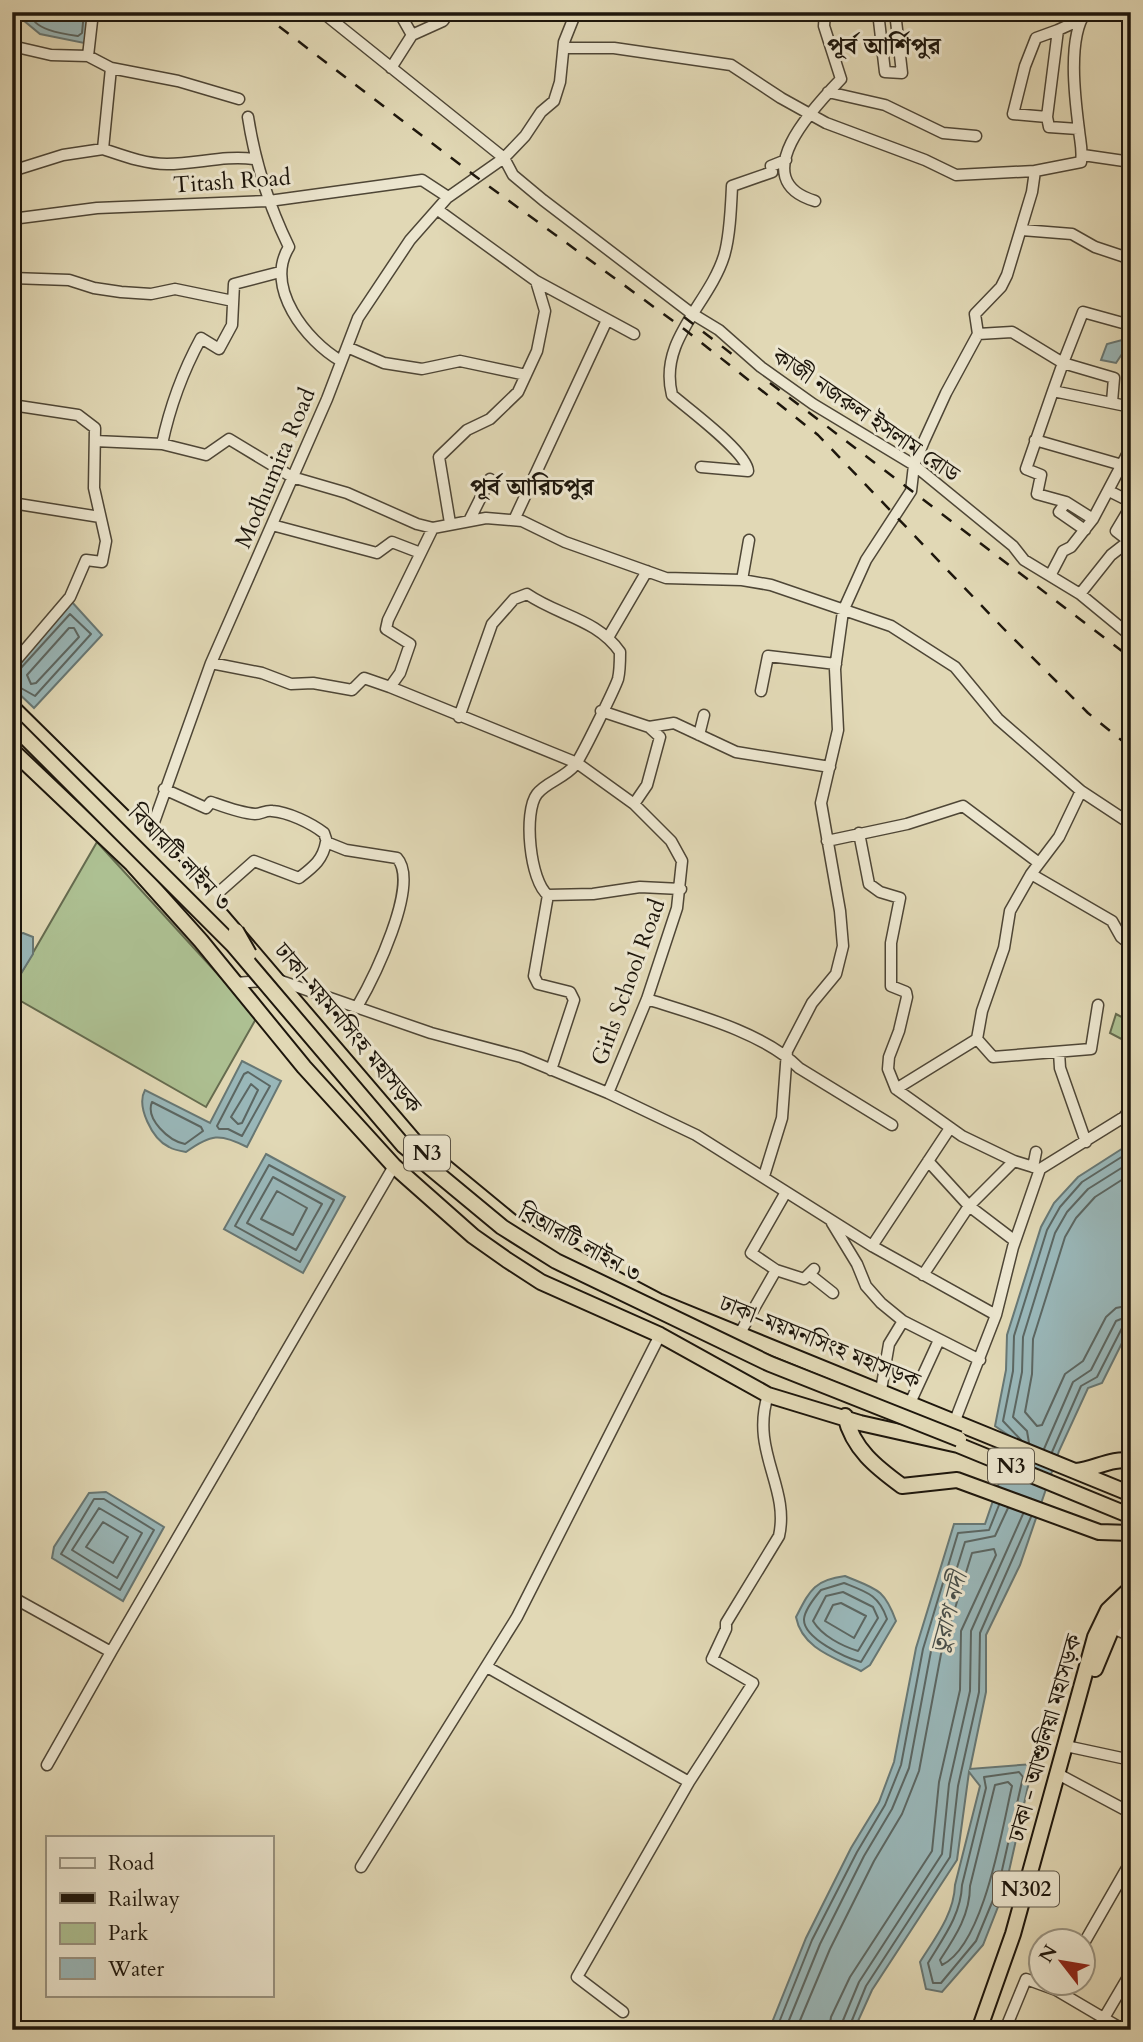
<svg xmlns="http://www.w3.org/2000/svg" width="1143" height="2042" font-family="Cardo,'Noto Serif Bengali',serif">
<rect width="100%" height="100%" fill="#e1d8b5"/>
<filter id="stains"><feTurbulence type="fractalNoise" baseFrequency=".00286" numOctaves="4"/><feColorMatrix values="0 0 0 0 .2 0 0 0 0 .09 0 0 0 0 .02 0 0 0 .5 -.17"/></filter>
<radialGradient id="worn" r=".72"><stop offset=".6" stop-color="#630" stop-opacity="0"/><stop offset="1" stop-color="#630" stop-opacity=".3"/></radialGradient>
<!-- green -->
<path fill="#adc092" stroke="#656b4f" stroke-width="2" d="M97,842L257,1017L206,1107L12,996V989Z
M1116,1014L1131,1022V1044L1110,1033Z"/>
<!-- water -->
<path fill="#99b7b9" stroke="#677774" stroke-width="2" d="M23,12H91L88,37L84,43L40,34L23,20Z
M1122,340L1124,351L1116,363L1101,360L1107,344Z
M71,601L102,635L34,708L12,687V668Z
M23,933L33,937V954L12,988V936Z
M242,1061L281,1081L247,1147C220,1133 211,1134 186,1152C180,1151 174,1150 169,1147C152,1139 136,1106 145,1090L210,1123Z
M1131,1143V1325L1102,1383L1088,1388L1059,1451L1020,1565L986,1635V1692L970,1769L1033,1764L1005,1889L983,1945L942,1992L926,1989L920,1962C935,1938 954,1914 955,1885L980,1786L969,1772L957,1860L872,1990L854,2030H769L806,1938L851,1848L879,1802L894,1762L916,1648L954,1524H985L1014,1439L995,1426L1006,1370L1007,1335L1041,1227L1054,1203L1078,1177Z
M266,1154L345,1197L303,1273L224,1229Z
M106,1492L164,1527L123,1601L52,1558L54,1547L89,1493Z
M845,1576C876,1589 884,1588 896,1621L870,1665L861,1671C836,1658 802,1649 796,1617C810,1590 814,1580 845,1576Z"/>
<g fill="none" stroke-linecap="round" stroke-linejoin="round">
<!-- shore -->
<path stroke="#5b6662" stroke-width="2" d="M30,12C32,30 63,34 78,36L82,33L84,12
M69,628H74L79,637L36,683L31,684L27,675Z
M12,672L20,669L70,614L91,634L35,696L12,683
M248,1072L270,1086L242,1136L228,1129H219L217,1126L244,1074Z
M251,1084L258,1090L242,1123L238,1124L231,1117Z
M152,1102L201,1127L203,1131L185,1144C169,1141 145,1119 152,1102Z
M269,1165L334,1200L300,1262L235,1226Z
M1131,1174L1095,1197L1076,1218L1065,1237L1033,1339L1032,1374L1025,1412L1037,1426L1042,1425L1065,1374L1083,1361L1106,1317L1116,1308L1131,1305
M273,1177L322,1204L296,1250L247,1223Z
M277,1191L307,1208L293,1235L261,1219Z
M1021,1440L1003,1421L1013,1371L1014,1336L1047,1230L1060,1207L1082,1182L1131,1151
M1029,1443L1027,1431L1013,1417L1022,1372L1023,1337L1055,1233L1067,1212L1088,1189L1131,1162
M1044,1449L1073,1382L1091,1370L1116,1321L1131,1315
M1052,1452L1081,1386L1097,1377L1122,1328L1131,1324
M94,1499H104L154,1530L120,1590L61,1554Z
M99,1508L142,1533L117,1578L72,1550Z
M103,1522L128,1537L113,1563L86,1547Z
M844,1583C867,1592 879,1595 887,1619L861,1662C846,1658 803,1638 804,1619C805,1609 815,1597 821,1590Z
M843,1592L873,1607L878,1618L858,1651C842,1646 822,1636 813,1621L826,1596Z
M841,1603L866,1616L854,1638L825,1621L833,1605Z
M1019,1772L1023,1777L998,1888L976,1941L941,1983H933L928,1963C943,1938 961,1915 962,1885L986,1788L984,1777Z
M1008,1782L1012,1786C1002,1829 984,1945 942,1965L940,1960C955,1937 970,1915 970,1886L995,1785Z
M776,2030L812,1940L857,1852L885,1805L901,1765L923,1649L958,1533L989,1530L999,1505
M785,2030L820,1944L864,1856L892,1809L909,1768L931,1651L965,1542L995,1536L1008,1508
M796,2030L830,1949L874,1861L902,1814L919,1771L941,1654L972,1553L994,1549L996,1555L961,1631L960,1690L939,1782L932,1851L850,1977L831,2017L829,2030
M839,2030L859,1982L942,1854L949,1784L970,1691L971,1631L1023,1514
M848,2030L866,1986L950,1857L958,1786L979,1692L980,1633L1031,1517"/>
<!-- minor casing -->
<g stroke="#4e4636" stroke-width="13">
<path id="minor" d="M93,12L88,56L111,68L178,81L239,99
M322,12L504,158L513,175L543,200L691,313L719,330L761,367L813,404L914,465L1013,546L1024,560L1080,594L1131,636
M399,12L412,35
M878,12L885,72L902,73L895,12
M12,46L51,55L88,56
M564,48H614L731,65L781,98L826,123L925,160L956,175L1035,171
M391,68L412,35L443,21L449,12
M828,92L885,105L943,133L976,136
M248,117C255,162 269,206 289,247C264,287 306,341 341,361
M1047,117L1013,114L1025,66L1036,38L1058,30
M1078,129L1049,127L1047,117L1058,30L1080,20
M103,149C124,156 145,164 167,164C197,164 224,155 254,159
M1083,155L1131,162
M12,171L63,155L103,149L111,68
M815,201C744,180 814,107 841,79L824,26L825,12
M438,210L536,281L634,334
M12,219L97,208L269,201L422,180L448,197
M1022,230L1072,234L1095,247L1131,259
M12,278L69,280L94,288L121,292L151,294L175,289L233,301
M978,334L975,314L1001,287L1007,275L1032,192L1035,171L1081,162C1083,151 1080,141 1079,130C1075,99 1067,37 1086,12
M978,334L1012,332L1063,363L1053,391L1131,407
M347,347L384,363L422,369L460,361L526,375
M1053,391L1026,469L1041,475L1037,494L1066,502L1059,512L1085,530
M1112,402L1114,378L1063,363L1083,312L1130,325L1131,322
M12,405L78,415L95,428L94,488L106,541L102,562L86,560L70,597L12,665
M1035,440L1122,465
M95,441L162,444L206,455L229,439L292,477L347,493L417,524L433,528L486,518L522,521L565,542L666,578L742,580L771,585L891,626L955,667L998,719L1081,791L1131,824
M162,444C170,406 182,373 201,338L219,349L232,325L234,284L280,272
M701,467L748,471C747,452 688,409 672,395C658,340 709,304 724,256C730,236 731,208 732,186L772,172L771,166L786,160
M1109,491L1131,502
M1066,502L1093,519
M12,503L100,517
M514,520L607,320
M469,521L490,479
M450,523L439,457L467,430L490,419L518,392L537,351L545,311L536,281
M272,525L377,553L392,542L418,552
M1051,574L1063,551L1071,547L1093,519L1131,447
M742,580L749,540
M1080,594L1111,555L1129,541L1116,531L1131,506
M609,636L647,571
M211,663L262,673L291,684L313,683L352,690L364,678L390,687L400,673L410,644L386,629L388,620L433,528
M390,687L577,763L634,804L671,841L682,861L677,908L647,999L608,1093
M761,691L768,656L836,664
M601,711L649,727L660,737L647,785L634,804
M459,717L492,624L514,599L527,594C559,616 597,619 620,652C620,661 620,671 618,679C615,688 581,758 575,765C565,778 546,782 537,794C523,812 530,882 548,895
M649,727L674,723L736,752L830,767
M699,735L704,715
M164,789L206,808L211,802C225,807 240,813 255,814C261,814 266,810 272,811C288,812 311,823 324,833L327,842
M859,833L869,884L880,892L900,898L891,943V986L906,992L907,997L899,1031L889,1057L888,1069L896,1089L962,1136L1014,1161L1040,1169
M148,839L211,663L327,399L358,318L410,240L447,198L504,158L525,136L541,112L554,101L560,82L564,42L576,12
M827,841L907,824L963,806L1039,863
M1031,874L1112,921L1121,937L1131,945
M209,901L254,861L299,878C313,867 323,860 326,842L346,850L397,858C421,884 372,981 357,1007
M235,983L278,980L431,1033L521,1057L608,1093L696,1135L872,1246L996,1315
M647,999C694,1014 765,1033 799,1068L892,1125
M977,1039L993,1057L1091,1049L1098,1005
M1059,1052L1060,1068L1086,1142
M551,1070L574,1000L570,992L538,984L534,976L548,895L593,894L640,887L681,889
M896,1089L977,1039L982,1011L1004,948L1010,911L1031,874L1059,837L1081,791
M928,1161L969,1206L1015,1241
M1033,1167L1036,1152
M764,1176L782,1118L787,1051L812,1003L836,974L843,946L840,911L821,803L838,730L835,669L843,611L866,560L911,491L914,465L924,441L946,393L978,334
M832,1223L857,1264L866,1286L881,1303L903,1321L980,1360
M872,1246L950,1128
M776,1270L804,1279L814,1269
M809,1274L833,1293
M923,1275L969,1206L1014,1161
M740,1333L776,1270L751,1253L786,1192
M881,1390L889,1344L903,1321
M910,1403L939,1340
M1128,1411L1131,1412
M954,1423L996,1315L1013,1247L1040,1169L1124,1117L1131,1108
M12,1597L111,1652L394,1166
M1112,1628L1131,1636
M487,1667L689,1782L577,1977L623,2012
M1066,1746L1131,1760
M47,1765L111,1652
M1058,1774L1131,1813
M689,1782L753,1683L712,1659L726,1629V1623L779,1536C790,1487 750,1451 768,1395
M361,1867L517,1617L660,1335
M1084,1943L1131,1861
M1104,2018L1131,1972
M1005,2030L1026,1979L1056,1990L1124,2030"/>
</g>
<!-- highway casing -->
<g stroke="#1d160c" stroke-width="18">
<path id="highway" d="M12,707L209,901L416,1143L518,1227L658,1301L1131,1494
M12,750L132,864L201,941L304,1067L394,1166L473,1236L507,1260L541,1282L660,1335L768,1395L860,1423L958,1445L1131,1516
M845,1416C853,1449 876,1467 902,1486L957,1480L1099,1532L1131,1533
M1076,1471C1095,1469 1113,1457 1131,1461
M1095,1669L1112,1628L1131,1601
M979,2030L1013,1934L1095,1637L1108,1610L1131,1588"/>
</g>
<!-- minor -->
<use href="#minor" stroke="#ece6cf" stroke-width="10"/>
<!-- highway -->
<use href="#highway" stroke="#e1d8b5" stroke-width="14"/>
<!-- rail -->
<path stroke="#1d160c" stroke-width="2.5" stroke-dasharray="12 12" stroke-linecap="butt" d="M260,12L475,176L684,329L818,435L1003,628L1088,713L1131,748
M684,317L737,358
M770,383L1131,658"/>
<!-- highway-bridge casing -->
<g stroke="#1d160c" stroke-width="18" stroke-linecap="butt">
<path id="highway-bridge" d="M12,724L233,945L403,1145L502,1227L556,1261L770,1364L959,1439
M236,931L249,954"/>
</g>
<!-- highway-bridge -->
<use href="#highway-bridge" stroke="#e1d8b5" stroke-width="14"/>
</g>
<g text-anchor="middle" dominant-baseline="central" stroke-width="6" stroke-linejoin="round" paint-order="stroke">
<!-- shield labels -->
<g fill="#ece6cf" stroke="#5b5446" stroke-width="2">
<rect x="404" y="1135.5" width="46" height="35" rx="5"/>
<rect x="988" y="1448.5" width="46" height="35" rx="5"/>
<rect x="993" y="1871.5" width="66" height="35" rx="5"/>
</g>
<g font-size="21" font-weight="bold" fill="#1d160c">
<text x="427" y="1153">N3</text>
<text x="1011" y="1466">N3</text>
<text x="1026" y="1889">N302</text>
</g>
<!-- street labels -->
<g font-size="23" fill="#1d160c" stroke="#ece6cf">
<text transform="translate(232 181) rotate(-4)">Titash Road</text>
<text transform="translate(866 415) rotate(34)">কাজী নজরুল ইসলাম রোড</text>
<text transform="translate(275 468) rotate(-67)">Modhumita Road</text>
<text transform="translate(180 858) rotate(46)">বিআরটি লাইন ৩</text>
<text transform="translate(628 982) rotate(-70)">Girls School Road</text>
<text transform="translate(348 1028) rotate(50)">ঢাকা-ময়মনসিংহ মহাসড়ক</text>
<text transform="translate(580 1243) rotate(29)">বিআরটি লাইন ৩</text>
<text transform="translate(820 1342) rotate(22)">ঢাকা-ময়মনসিংহ মহাসড়ক</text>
<text transform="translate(1045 1738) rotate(-74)">ঢাকা - আশুলিয়া মহাসড়ক</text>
</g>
<!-- neighbourhood labels -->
<g font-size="24" font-weight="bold" fill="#1d160c" stroke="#ece6cf">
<text x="884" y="46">পূর্ব আর্শিপুর</text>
<text x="532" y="487">পূর্ব আরিচপুর</text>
</g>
<!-- water labels -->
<g font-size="24" font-style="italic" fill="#484e49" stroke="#ece6cf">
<text transform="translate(949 1613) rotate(-75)">তুরাগ নদী</text>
</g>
</g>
<!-- margin -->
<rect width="1143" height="2042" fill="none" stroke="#e1d8b5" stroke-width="42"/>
<rect x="14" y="14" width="1115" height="2014" fill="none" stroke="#1d160c" stroke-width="3.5"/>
<rect x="21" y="21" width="1101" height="2000" fill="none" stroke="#1d160c" stroke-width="2"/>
<!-- legend -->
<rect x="46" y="1836" width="228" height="161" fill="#ece6cf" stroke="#999381" stroke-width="2"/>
<rect x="60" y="1858" width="35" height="10" fill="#ece6cf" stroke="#999381" stroke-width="2"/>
<text x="108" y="1870" font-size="21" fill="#1d160c">Road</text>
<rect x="60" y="1893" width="35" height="10" fill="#1d160c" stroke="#999381" stroke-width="2"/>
<text x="108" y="1906" font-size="21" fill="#1d160c">Railway</text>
<rect x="60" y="1923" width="35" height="21" fill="#adc092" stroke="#999381" stroke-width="2"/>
<text x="108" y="1940" font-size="21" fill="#1d160c">Park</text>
<rect x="60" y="1958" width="35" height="21" fill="#99b7b9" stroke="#999381" stroke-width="2"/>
<text x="108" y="1976" font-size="21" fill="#1d160c">Water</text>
<!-- north arrow -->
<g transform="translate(1062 1962) rotate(301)"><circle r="33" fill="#ece6cf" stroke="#999381" stroke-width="2"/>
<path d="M0-5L12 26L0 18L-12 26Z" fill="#8f2418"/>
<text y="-10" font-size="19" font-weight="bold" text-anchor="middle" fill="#1d160c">N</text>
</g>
<rect width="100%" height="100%" filter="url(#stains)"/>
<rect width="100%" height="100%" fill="url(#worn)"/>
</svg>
